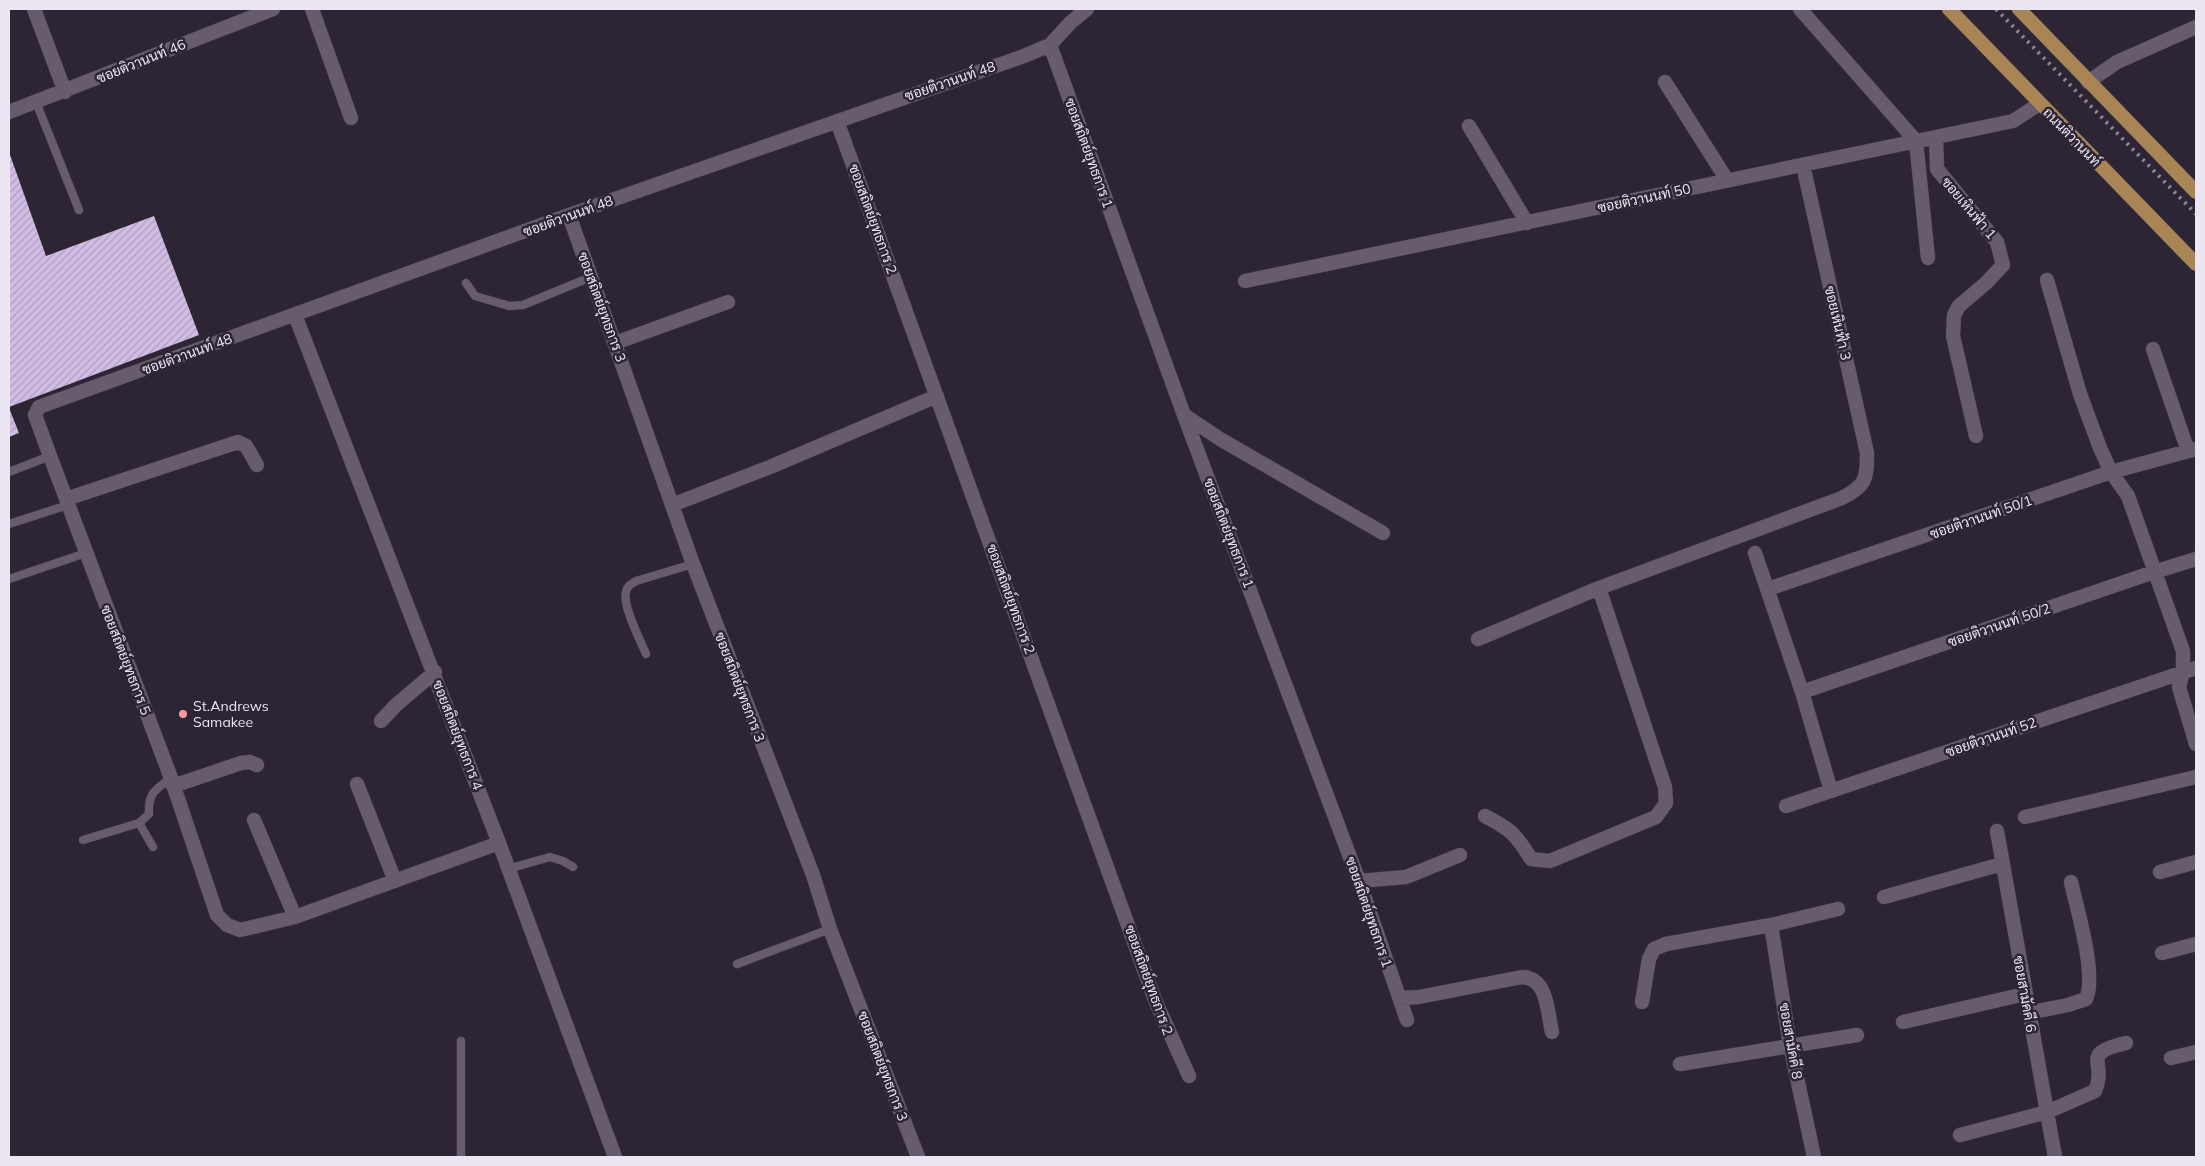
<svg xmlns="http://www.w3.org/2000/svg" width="2205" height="1166" font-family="Mulish,Sarabun,sans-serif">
<defs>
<pattern id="building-hatch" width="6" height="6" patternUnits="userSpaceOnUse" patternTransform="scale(1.25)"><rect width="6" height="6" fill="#d1bde4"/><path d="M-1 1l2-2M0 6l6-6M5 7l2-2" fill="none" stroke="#ae9fbd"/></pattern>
</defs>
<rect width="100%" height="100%" fill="#2d2434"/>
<!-- building -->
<path fill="url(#building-hatch)" d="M9,152L46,256L154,216L199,335L9,407Z
M9,408L19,433L9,437Z"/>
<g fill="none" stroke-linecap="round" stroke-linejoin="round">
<!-- service casing -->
<g stroke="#48414e" stroke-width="9">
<path id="service" d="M36,102L79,210
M466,283L475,296L509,306L523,305L591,277
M9,472L50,456
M9,524L68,505
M9,579L86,553
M646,654C641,641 622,606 626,592C627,586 631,584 636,581L693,564
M139,823L153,847
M83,840L139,823L149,814C148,793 155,790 171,778
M508,869L550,857L563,861L573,867
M737,964L830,929
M461,1157V1041"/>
</g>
<!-- minor casing -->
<g stroke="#48414e" stroke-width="15">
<path id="minor" d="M34,9L65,92
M312,9L351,118
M1800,9L1916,141L1928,258
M1050,45L1184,415L1359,881L1407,1020
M1665,82L1727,180
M2088,82L2117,62L2196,27
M9,112L273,9
M837,121L1155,1000L1189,1076
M1469,126L1527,223
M1936,137L1937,169L1997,242L2003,265L1986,283L1959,306L1954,315L1953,336L1976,436
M569,215L693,564L813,875L830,929L918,1157
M2047,280L2080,394L2100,448L2111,472L2128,496L2183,651V672L2179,687L2196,744
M1245,281L2013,121L2039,104
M295,315L499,843L615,1157
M615,343L728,302
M2153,349L2188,451
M1184,415L1220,439L1383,533
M66,499L238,442L246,446L257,465
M672,505L770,467L937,396
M1755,553L1802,692L1831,791
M1768,589L2111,472L2196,449
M1478,639L1599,588L1842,498C1866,485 1867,480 1867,453L1803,165
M1802,692L2154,572L2196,559
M381,721L396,705L435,672
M357,784L395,881
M173,786L241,763L250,762L257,765
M1786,806L2196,668
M1485,816C1510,829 1516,834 1531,859L1550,861L1656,817L1666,803L1665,787L1599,588
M2025,817L2196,777
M254,820L295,917
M1997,831L2055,1157
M499,843L295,917L240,930L227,925L217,915L171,778L50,456L35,415L39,407L569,215L1024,56L1050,45L1071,22L1087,9
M2160,872L2196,862
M1359,881L1406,877L1460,855
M1884,897L2002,864
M1771,925L1790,1045L1814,1157
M2162,953L2196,944
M1400,998L1419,997L1522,977C1548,978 1547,1011 1552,1032
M1642,1002L1649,959L1654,949L1666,944L1771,925L1838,909
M2028,1013L2068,1005L2086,999C2097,975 2077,909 2071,882
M1903,1022L2025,994
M2171,1058L2196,1052
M1680,1064L1857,1035
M1960,1135L2047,1112L2095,1091C2108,1062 2078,1054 2126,1043"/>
</g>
<!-- primary casing -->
<g stroke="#48414e" stroke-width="15">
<path id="primary" d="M1949,9L2196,264
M2019,9L2196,192"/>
</g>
<!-- service -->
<use href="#service" stroke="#665c6e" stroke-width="8"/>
<!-- minor -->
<use href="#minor" stroke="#665c6e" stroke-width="14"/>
<!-- primary -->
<use href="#primary" stroke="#a98455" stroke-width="14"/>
<!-- rail -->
<path stroke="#8c8592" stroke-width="4" stroke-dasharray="2.5 5" stroke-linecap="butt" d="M1996,9L2196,214"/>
</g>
<!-- markers -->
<circle fill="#f59b9c" stroke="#2d2434" stroke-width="2" cx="183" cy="714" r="5"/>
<g text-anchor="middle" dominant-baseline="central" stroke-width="5" stroke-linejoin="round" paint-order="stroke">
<!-- street labels -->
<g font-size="14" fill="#ebe6f1" stroke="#2d2434">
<text transform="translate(141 61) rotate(-22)">ซอยติวานนท์ 46</text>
<text transform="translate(950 81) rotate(-19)">ซอยติวานนท์ 48</text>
<text transform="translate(2072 137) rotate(46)">ถนนติวานนท์</text>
<text transform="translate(1089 153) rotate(70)">ซอยสถิตย์ยุทธการ 1</text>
<text transform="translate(1644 198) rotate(-12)">ซอยติวานนท์ 50</text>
<text transform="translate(1969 208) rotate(50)">ซอยเหินฟ้า 1</text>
<text transform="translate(568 216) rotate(-20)">ซอยติวานนท์ 48</text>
<text transform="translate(873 219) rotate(70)">ซอยสถิตย์ยุทธการ 2</text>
<text transform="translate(602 307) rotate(70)">ซอยสถิตย์ยุทธการ 3</text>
<text transform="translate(1838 323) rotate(77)">ซอยเหินฟ้า 3</text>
<text transform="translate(187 354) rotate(-20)">ซอยติวานนท์ 48</text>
<text transform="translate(1981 517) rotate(-19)">ซอยติวานนท์ 50/1</text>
<text transform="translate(1229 533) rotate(69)">ซอยสถิตย์ยุทธการ 1</text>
<text transform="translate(1011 599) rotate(70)">ซอยสถิตย์ยุทธการ 2</text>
<text transform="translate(1999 625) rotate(-19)">ซอยติวานนท์ 50/2</text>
<text transform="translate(126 660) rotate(69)">ซอยสถิตย์ยุทธการ 5</text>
<text transform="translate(740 687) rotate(69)">ซอยสถิตย์ยุทธการ 3</text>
<text transform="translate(458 735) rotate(69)">ซอยสถิตย์ยุทธการ 4</text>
<text transform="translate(1991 737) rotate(-19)">ซอยติวานนท์ 52</text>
<text transform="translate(1369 912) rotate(71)">ซอยสถิตย์ยุทธการ 1</text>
<text transform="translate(1149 980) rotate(70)">ซอยสถิตย์ยุทธการ 2</text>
<text transform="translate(2025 994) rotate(80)">ซอยสามัคคี 6</text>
<text transform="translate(1791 1041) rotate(80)">ซอยสามัคคี 8</text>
<text transform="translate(883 1066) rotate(69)">ซอยสถิตย์ยุทธการ 3</text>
</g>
<!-- poi labels -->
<g font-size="14" fill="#ebe6f1" stroke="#2d2434" text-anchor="start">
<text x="193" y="706">St.Andrews<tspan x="193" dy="16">Samakee</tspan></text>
</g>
</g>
<!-- border -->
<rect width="2205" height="1166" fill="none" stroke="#ebe6f1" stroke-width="20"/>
</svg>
